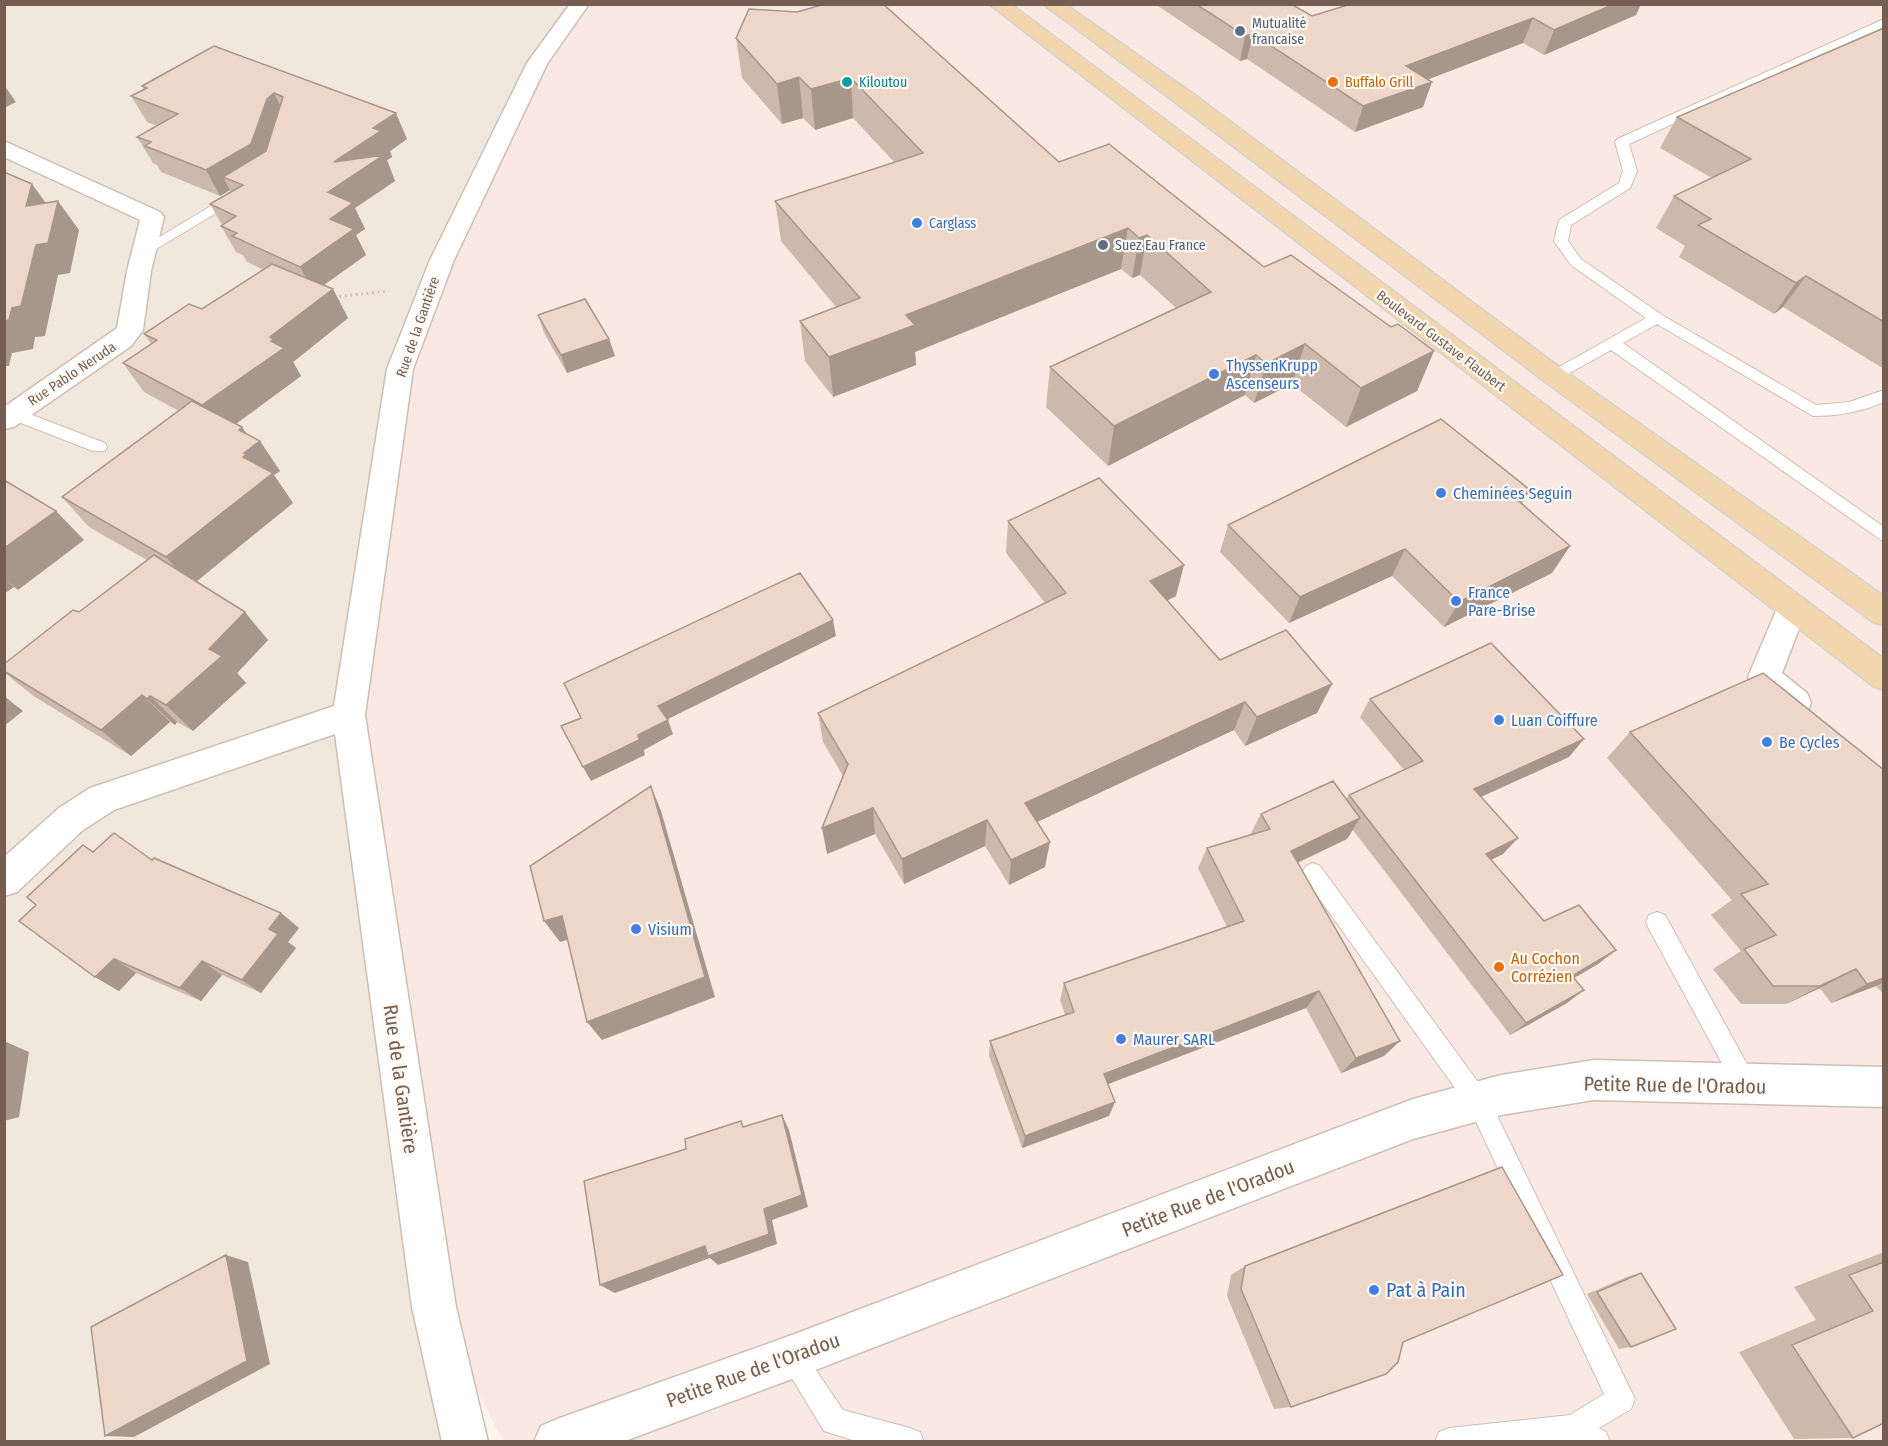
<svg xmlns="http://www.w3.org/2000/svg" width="1888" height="1446" font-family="'Fira Sans Condensed',sans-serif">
<rect width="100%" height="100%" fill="#fbf5ee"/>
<!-- residential -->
<path fill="#f2e7dd" d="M5,5H589L578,8L400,369L479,1441L5,1442Z"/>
<!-- commercial -->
<path fill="#fae9e3" d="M595,4L1883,5V1441H503L434,1307L349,715L400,369L537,63L578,8Z"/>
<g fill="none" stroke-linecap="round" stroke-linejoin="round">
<!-- service casing -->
<g stroke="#cdbeb4" stroke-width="2">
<path id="service" d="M1884,19V27L1629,144L1637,171L1630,188L1571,225L1568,241L1581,259L1662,315L1816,405L1849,402L1884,390V402C1861,412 1838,416 1813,416L1657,324L1623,343L1884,527V542L1611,350L1559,379H1547L1545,375L1646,318L1571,265L1554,241L1559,220L1619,183L1623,171L1615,142L1617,139Z
M236,191L243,195L241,198L148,254H138L136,251Z
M14,408L105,443L107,447L105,451H93L8,418L6,414L8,410Z
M1313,863L1320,866L1486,1093L1635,1399L1631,1409L1599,1428L1606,1432L1610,1442H1435L1439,1432L1449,1428L1570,1415L1604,1394L1470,1109L1306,880L1302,873L1306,866Z
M1657,912L1665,915L1754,1077L1758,1085L1754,1093L1746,1097L1738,1093L1649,929L1646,922L1649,915Z
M792,1344L801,1348L843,1410L910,1428L920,1432L924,1442H859L824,1431L779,1357L783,1348Z"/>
</g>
<!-- minor casing -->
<g stroke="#cdbeb4" stroke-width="3">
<path id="minor" d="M570,4H589L547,64L454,260L413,369L365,715L456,1307L488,1442H442L412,1307L335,734L114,810L83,830L17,892L4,896V857L59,808L90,788L334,706L387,369L430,260L527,63Z
M4,141L160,212L164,217L151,271L143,330L131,346L14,427L4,429V407L117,328L127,271L140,220L4,157Z
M1792,596L1803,599L1807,608L1782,673L1807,693L1811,703L1807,713C1784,720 1758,697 1748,677L1781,599Z
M1594,1060L1884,1067V1107L1594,1100L1501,1115L1413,1139L792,1379L622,1442H534L541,1426L557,1419L792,1335L1413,1099L1501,1075Z"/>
</g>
<!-- primary casing -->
<g stroke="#d8d2cf" stroke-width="3">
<path id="primary" d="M989,4H1011L1884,659V690L1873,686Z
M1043,4H1065L1192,93L1562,369L1884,596V625L1873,622L1544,381L1176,103Z"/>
</g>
<!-- path -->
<path stroke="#d3b9aa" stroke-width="3" stroke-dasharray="1.5 4" stroke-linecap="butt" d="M334,297L389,291"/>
<!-- service -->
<use href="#service" fill="#fff" fill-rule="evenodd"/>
<!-- minor -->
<use href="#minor" fill="#fff" fill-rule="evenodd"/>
<!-- primary -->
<use href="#primary" fill="#f2d6ae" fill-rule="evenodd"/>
</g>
<!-- wall -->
<path fill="#cdb8ac" d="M1155,4H1291L1312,16L1351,4H1641L1636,15L1544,55L1523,43L1428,79L1423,107L1355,132L1247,59L1240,61Z
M749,9L1059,162L1264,267L1391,327L1434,351L1417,391L1346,427L1292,384L1254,403L1245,395L1108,466L1046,407L1050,367L1176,308L1140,275L1132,278L1121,269L915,352L916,365L833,397L805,361L800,321L836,307L781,241L775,201L894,162L853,118L815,130L803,118L782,124L742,78L736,38Z
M1884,28V369L1783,307L1774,314L1679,257L1685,246L1656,228L1674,196L1712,178L1660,148L1677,117Z
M214,46L407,139L390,151L392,157L387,160L395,181L355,208L365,229L356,235L366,255L324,285L333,289L348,318L293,362L301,376L236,424L246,433L280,471L274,475L293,503L196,581L268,640L237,673L246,683L193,731L177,722L175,725L170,722L131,756L32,695L4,672V664L79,612L147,560L89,527L62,497L179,411L144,392L123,363L151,344L144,334L202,309L264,270L247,262L243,255L236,252L221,226L222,225L210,204L231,192L230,190L220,196L161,172L157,165L153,163L137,137L157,126L147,122L131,96L144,89L142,86Z
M538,315L609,339L615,356L567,373L544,333Z
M1530,490L1522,503L1570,546L1552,573L1444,627L1392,576L1289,623L1220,552L1228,525Z
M1008,521L1176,596L1167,601L1220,660L1332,684L1317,713L1245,746L1234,730L1037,822L1045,867L1009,885L985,846L904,884L875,834L827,854L843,776L823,742L818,713L1045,603L1006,553Z
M1370,699L1569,757L1481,796L1503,854L1491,860L1544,921L1616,950L1598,964L1574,978L1584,990L1567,1003L1510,1035L1353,830L1347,839L1298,863L1384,1056L1341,1073L1306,1008L1108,1084L1115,1102L1109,1116L1022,1148L989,1056L990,1041L1065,1015L1060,1000L1064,983L1227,927L1198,868L1207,848L1250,835L1261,814L1346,799L1349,795L1404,770L1360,717Z
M1630,732L1884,770V995L1876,986L1831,1003L1820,988L1786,1004H1741L1713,969L1741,951L1711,915L1732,900L1607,758Z
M93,852L152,860L281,913L299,928L288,942L296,948L261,993L222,975L201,1001L136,973L119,991L95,977L36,905Z
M1884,1252V1423L1853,1438L1794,1439L1739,1352L1816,1320L1794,1287Z
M1245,1266L1291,1407L1274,1409L1227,1296L1231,1275Z
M1641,1273L1631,1347L1619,1349L1587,1294L1629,1276Z"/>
<!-- shaded-wall -->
<path fill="#a7968c" d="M1614,4H1641L1636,15L1544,55L1554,30Z
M1533,18L1523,43L1398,91L1406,66Z
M1253,34L1247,59L1240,61L1245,36Z
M799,77L803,118L782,124L777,84Z
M851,78L853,118L815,130L811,89Z
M1432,82L1423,107L1355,132L1363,106Z
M4,85L16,102L4,108Z
M274,93L287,119L264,169L223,177L230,190L220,196L206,170L267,99Z
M396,113L407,139L390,151L392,157L387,160L395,181L355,208L365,229L356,235L366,255L314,292L300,267L330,219L328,192L334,162L373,128Z
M32,184L53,213L26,206Z
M58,201L79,230L70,273L58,275L45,336L35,337L33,349L12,353L9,366H4V321L12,308L36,245Z
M1128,228L1121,269L915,352L916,365L833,397L829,357L906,315Z
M1147,235L1140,275L1132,278L1139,238Z
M1806,276L1783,307L1774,314L1796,283Z
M333,289L348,318L293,362L301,376L222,434L202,405L271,341L270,337Z
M609,339L615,356L567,373L561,355Z
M1305,344L1292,384L1254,403L1266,364Z
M1434,351L1417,391L1346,427L1361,388Z
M1256,355L1245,395L1108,466L1114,426Z
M242,427L254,445L260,441L280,471L274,475L293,503L191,586L166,557L243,457L244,453L239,430Z
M1530,490L1513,517L1514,497Z
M56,511L84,540L18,590L4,578V548Z
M1570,546L1552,573L1444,627L1459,602Z
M1405,549L1392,576L1289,623L1300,597Z
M1184,565L1176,596L1142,612L1150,581Z
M4,578L14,587L4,594Z
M245,612L268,640L237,673L246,683L193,731L166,705L209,649Z
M833,620L836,636L664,721L658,706Z
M1332,684L1317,713L1245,746L1257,717Z
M142,695L170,722L131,756L101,730Z
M4,696L23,711L4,726Z
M150,696L177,722L175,725L147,699Z
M1245,702L1234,730L1022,829L1025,803Z
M668,720L673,734L644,750L645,755L591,781L583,767L638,735Z
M1584,739L1569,757L1461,806L1474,789Z
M651,786L661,811L715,997L602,1040L587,1022Z
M873,808L875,834L827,854L822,828Z
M1360,818L1347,839L1279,871L1291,851Z
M987,820L985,846L904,884L902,859Z
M1518,838L1503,854L1472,869L1486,854Z
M1050,842L1045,867L1009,885L1011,860Z
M281,913L299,928L288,942L296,948L261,993L242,980L269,929Z
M562,916L577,937L560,942L544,921Z
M1616,950L1598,964L1555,989L1572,976Z
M114,959L136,973L119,991L95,977Z
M202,961L222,975L201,1001L180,988Z
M1856,969L1820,988L1786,1004L1820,986Z
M1884,978V982L1876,986L1831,1003L1867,984Z
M1584,990L1567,1003L1510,1035L1526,1023Z
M1319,991L1306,1008L1098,1088L1104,1074Z
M4,1041L29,1052L19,1117L4,1121Z
M1400,1041L1384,1056L1341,1073L1356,1058Z
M1115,1102L1109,1116L1022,1148L1025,1136Z
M782,1115L789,1130L808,1207L772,1220L777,1244L718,1265L710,1258L615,1293L600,1285L764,1209Z
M226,1255L248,1262L270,1364L134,1437L105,1436Z"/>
<!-- building -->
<path fill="#eed6c8" stroke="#a7968c" stroke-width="1.5" d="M825,4H883L1059,162L1109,144L1264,267L1291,255L1391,327L1398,324L1434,351L1361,388L1305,344L1266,364L1256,355L1114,426L1050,367L1211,292L1147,235L1139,238L1128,228L906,315L915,325L829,357L800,321L860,298L775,201L923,153L851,78L811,89L799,77L777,84L736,38L749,9L797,12Z
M1196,4H1291L1312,16L1351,4H1614L1554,30L1533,18L1406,66L1432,82L1363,106L1253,34L1245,36Z
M1884,28V322L1806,276L1796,283L1698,225L1711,219L1674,196L1751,159L1677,117Z
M214,46L396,113L373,128L381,131L334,162L384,155L328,192L353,203L330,219L354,229L300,267L232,236L237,233L221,226L236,216L210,204L243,185L223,177L266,151L283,97L274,93L267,99L251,144L206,170L145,146L151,142L137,137L178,114L131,96L147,88L142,86Z
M4,172L32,184L26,206L58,201L48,243L36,245L21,306L12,308L9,320L4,321Z
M272,264L333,289L270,337L273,339L271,341L284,348L202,405L123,363L157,340L144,334L189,304L202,309Z
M585,299L609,339L561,355L538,315Z
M192,401L242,427L239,430L260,441L244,453L246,454L243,457L273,473L166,557L62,497Z
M1441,419L1530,490L1514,497L1570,546L1459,602L1405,549L1300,597L1228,525Z
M1099,478L1184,565L1150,581L1220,660L1286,630L1332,684L1257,717L1245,702L1025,803L1050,842L1011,860L987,820L902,859L873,808L822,828L848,764L818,713L1066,593L1008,521Z
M4,480L56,511L4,548Z
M154,555L245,612L209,649L222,656L166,705L150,696L147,699L142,695L101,730L4,671V664L73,610L79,612Z
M800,573L833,620L658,706L668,720L638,735L639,740L583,767L561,726L581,718L564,683Z
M1491,643L1584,739L1474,789L1518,838L1486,854L1544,921L1579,905L1616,950L1572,976L1584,990L1526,1023L1349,795L1423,761L1370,699Z
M1763,673L1884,770V978L1867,984L1856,969L1820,986H1773L1744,949L1776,935L1741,894L1768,884L1630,732Z
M1333,781L1360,818L1291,851L1400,1041L1356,1058L1319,991L1104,1074L1115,1102L1025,1136L990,1041L1074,1012L1064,983L1244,921L1207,848L1270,829L1261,814Z
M651,786L705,977L587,1022L562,916L544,921L530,866Z
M114,833L152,860L154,858L281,913L269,929L278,934L242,980L202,961L180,988L114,959L95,977L19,921L36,905L27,897L83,845L93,852Z
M782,1115L802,1195L764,1209L769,1234L708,1256L705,1246L600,1285L584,1181L686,1149L685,1139L741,1121L743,1127Z
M1502,1167L1563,1275L1403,1342L1398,1362L1386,1374L1291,1407L1241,1289L1245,1266Z
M226,1255L247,1361L105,1436L91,1327Z
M1884,1262V1423L1853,1438L1792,1345L1873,1311L1849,1275Z
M1641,1273L1676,1329L1631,1347L1597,1292Z"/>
<!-- markers -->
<g fill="#5c6f8a" stroke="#fefaf4" stroke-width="2">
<circle cx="1240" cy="31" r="6"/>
<circle cx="1103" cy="245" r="6"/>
</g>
<circle fill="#0f9aa8" stroke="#fefaf4" stroke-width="2" cx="847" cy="82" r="6"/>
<g fill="#e8710a" stroke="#fefaf4" stroke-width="2">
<circle cx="1333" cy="82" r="6"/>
<circle cx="1499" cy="967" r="6"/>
</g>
<g fill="#3f7fe0" stroke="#fefaf4" stroke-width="2">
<circle cx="917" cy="223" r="6"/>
<circle cx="1214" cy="374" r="6"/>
<circle cx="1441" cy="493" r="6"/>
<circle cx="1456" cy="601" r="6"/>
<circle cx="1499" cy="720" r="6"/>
<circle cx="1767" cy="742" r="6"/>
<circle cx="636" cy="929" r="6"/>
<circle cx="1121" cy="1039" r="6"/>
<circle cx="1374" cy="1290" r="6"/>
</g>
<g text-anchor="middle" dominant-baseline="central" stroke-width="4.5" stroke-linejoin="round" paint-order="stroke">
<!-- far-service labels -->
<g font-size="14" fill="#4e5e75" stroke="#fefaf4" text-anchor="start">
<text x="1252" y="23">Mutualité<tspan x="1252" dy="16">francaise</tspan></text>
<text x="1115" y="245">Suez Eau France</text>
</g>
<!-- far-culture labels -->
<g font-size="14" fill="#0d838f" stroke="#fefaf4" text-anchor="start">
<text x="859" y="82">Kiloutou</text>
</g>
<!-- far-food labels -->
<g font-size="14" fill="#c56008" stroke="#fefaf4" text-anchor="start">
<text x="1345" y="82">Buffalo Grill</text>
</g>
<!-- far-shop labels -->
<g font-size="14" fill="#366cbe" stroke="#fefaf4" text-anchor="start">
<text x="929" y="223">Carglass</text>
</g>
<!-- far-street labels -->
<g font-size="14" fill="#755d52" stroke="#fefaf4">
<text transform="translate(418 327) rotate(-71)">Rue de la Gantière</text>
<text transform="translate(1441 341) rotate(37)">Boulevard Gustave Flaubert</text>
<text transform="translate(72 374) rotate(-34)">Rue Pablo Neruda</text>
</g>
<!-- shop labels -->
<g font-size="16" fill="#366cbe" stroke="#fefaf4" text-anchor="start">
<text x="1226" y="365">ThyssenKrupp<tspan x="1226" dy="18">Ascenseurs</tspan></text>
<text x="1453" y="493">Cheminées Seguin</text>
<text x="1468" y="592">France<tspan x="1468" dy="18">Pare-Brise</tspan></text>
<text x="1511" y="720">Luan Coiffure</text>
<text x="1779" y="742">Be Cycles</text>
<text x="648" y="929">Visium</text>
<text x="1133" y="1039">Maurer SARL</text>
</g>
<!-- food labels -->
<g font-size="16" fill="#c56008" stroke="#fefaf4" text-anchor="start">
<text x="1511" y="958">Au Cochon<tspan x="1511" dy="18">Corrézien</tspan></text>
</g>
<!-- near-street labels -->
<g font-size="20" fill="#755d52" stroke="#fefaf4">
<text transform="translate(401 1079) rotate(82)">Rue de la Gantière</text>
<text transform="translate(1675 1085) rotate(1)">Petite Rue de l'Oradou</text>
<text transform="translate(1208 1198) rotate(-21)">Petite Rue de l'Oradou</text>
<text transform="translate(753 1370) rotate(-20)">Petite Rue de l'Oradou</text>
</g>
<!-- near-shop labels -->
<g font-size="20" fill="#366cbe" stroke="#fefaf4" text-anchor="start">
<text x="1386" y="1290">Pat à Pain</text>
</g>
</g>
<!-- border -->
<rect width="1888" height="1446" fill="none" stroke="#755d52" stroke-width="12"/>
</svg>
